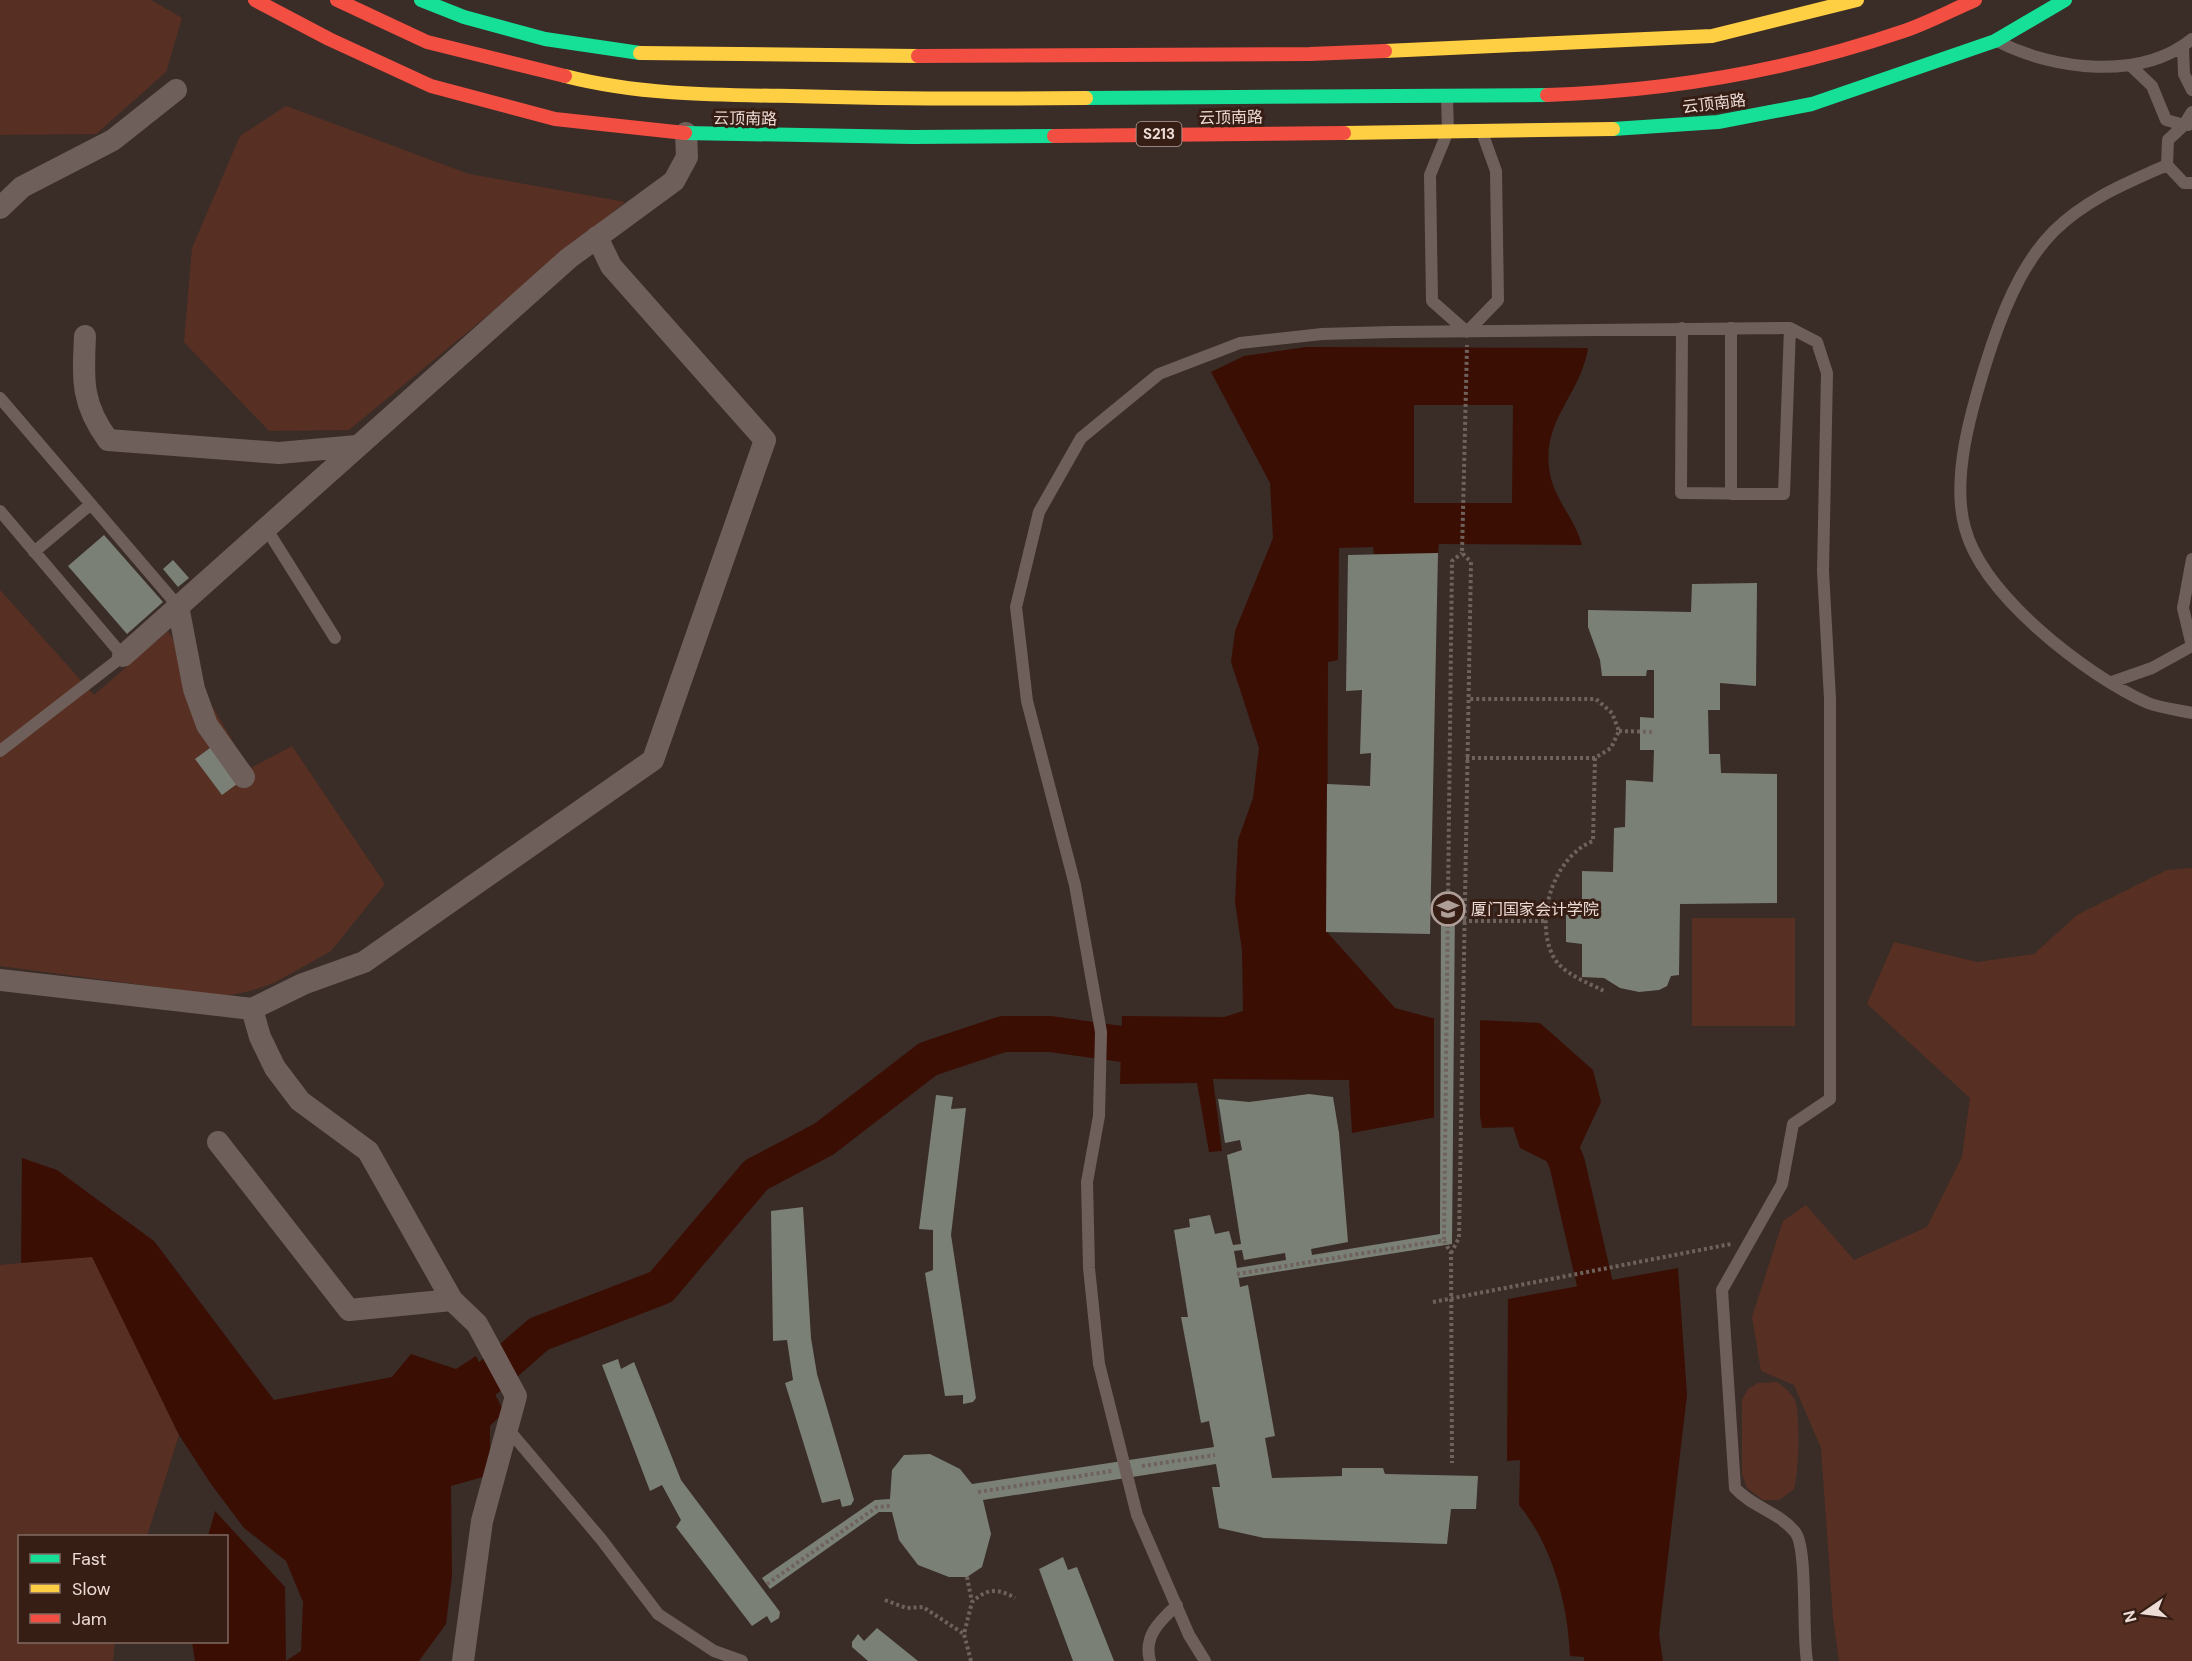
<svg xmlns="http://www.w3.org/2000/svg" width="2192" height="1661" viewBox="0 0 2192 1661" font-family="'DM Sans','Noto Sans SC',sans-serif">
<rect width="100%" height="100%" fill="#3a2c27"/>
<path fill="#583023" d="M 0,0 L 151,0 L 182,18 L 166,72 L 96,134 L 0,135 Z
M 286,106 L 469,174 L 625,202 L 349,430 L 269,431 L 184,342 L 192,248 L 240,136 Z
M 0,590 L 94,695 L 168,631 L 249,769 L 292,746 L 385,884 L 331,951 L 274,983 L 250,991 L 226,996 L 0,966 Z
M 2192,868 L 2192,1661 L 1839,1661 L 1833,1618 L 1821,1448 L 1794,1385 L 1761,1371 L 1752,1317 L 1783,1221 L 1806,1205 L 1854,1260 L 1927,1227 L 1962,1157 L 1970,1098 L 1867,1004 L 1894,942 L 1977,962 L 2034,954 L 2077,915 L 2167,870 Z
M 1692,918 L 1795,918 L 1795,1026 L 1692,1026 Z
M 92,1256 L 179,1435 L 147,1536 L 20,1536 L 20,1642 L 115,1642 L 113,1661 L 0,1661 L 0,1265 Z
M 1777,1382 C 1784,1387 1793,1394 1796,1403 C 1800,1422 1799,1470 1794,1489 L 1779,1500 L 1763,1500 L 1747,1488 L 1742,1474 L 1742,1400 L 1748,1389 L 1758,1383 Z"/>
<path fill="#3b0e04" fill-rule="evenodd" d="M 1306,347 L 1588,348 C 1581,395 1540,421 1550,474 C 1555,500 1575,519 1582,545 L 1439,544 L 1438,553 L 1374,554 L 1373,547 L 1339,548 L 1338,660 L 1328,662 L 1327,932 L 1395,1008 L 1432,1018 L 1540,1023 L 1593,1070 L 1601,1102 L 1580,1147 L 1554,1165 L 1520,1148 L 1513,1127 L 1482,1128 L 1479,1109 L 1352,1133 L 1349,1080 L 1213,1079 L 1222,1151 L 1209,1152 L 1197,1083 L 1120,1084 L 1122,1016 L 1224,1017 L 1243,1011 L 1242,950 L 1235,902 L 1238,840 L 1253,798 L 1259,748 L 1231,662 L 1235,631 L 1273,538 L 1270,483 L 1211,372 L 1244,356 ZM 1414,405 L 1513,405 L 1512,503 L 1414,503 Z
M 22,1158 L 57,1170 L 154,1241 L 274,1400 L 392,1377 L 411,1354 L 456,1369 L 476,1356 L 504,1412 L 490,1426 L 490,1475 L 451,1486 L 452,1576 L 446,1624 L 419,1661 L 195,1661 L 192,1642 L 226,1642 L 226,1536 L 208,1536 L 215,1511 L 285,1587 L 286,1661 L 301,1651 L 303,1602 L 286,1561 L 244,1528 L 211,1484 L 179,1435 L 92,1257 L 21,1263 Z
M 1678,1268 L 1687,1395 L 1659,1634 L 1663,1661 L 1584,1661 L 1584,1657 L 1570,1656 C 1568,1604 1552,1545 1519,1505 L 1520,1460 L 1507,1461 L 1508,1299 Z"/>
<path fill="#3a2c27" d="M 1434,1015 L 1480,1017 L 1480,1130 L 1476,1112 L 1434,1120 Z"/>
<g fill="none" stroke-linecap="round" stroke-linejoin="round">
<path stroke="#3b0e04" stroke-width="36" d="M 1546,1114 L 1567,1163 L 1606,1332
M 487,1379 L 539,1334 L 661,1287 L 756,1175 L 824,1139 L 928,1059 L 1003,1034 L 1050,1034 L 1172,1051"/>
</g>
<path fill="#7b8077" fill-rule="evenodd" d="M 104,535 L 163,602 L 127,634 L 68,566 Z
M 1438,553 L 1430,934 L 1326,932 L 1327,784 L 1370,786 L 1371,753 L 1360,754 L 1362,690 L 1346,691 L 1348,555 Z
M 173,560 L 189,578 L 178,587 L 163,569 Z
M 1757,583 L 1756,686 L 1720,683 L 1720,710 L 1708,710 L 1709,754 L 1720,754 L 1721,773 L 1777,774 L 1777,903 L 1680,904 L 1679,975 L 1671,976 L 1667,986 L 1659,990 L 1639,992 L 1620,988 L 1604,978 L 1582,977 L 1582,944 L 1566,942 L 1566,911 L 1582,910 L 1582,871 L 1613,872 L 1614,828 L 1625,827 L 1626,780 L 1653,782 L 1654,750 L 1640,750 L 1640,717 L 1654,718 L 1654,670 L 1647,670 L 1646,676 L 1602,676 L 1600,660 L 1588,627 L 1588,610 L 1691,612 L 1692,584 Z
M 214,745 L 241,781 L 222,795 L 195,759 Z
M 1441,903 L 1455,904 L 1452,1244 L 1239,1278 L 1237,1268 L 1240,1287 L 1248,1285 L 1275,1436 L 1265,1438 L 1272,1478 L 1342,1476 L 1342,1468 L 1383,1468 L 1385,1474 L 1478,1476 L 1476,1509 L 1451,1509 L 1447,1544 L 1264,1538 L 1219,1528 L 1212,1487 L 1220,1487 L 1216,1464 L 983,1500 L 991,1534 L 982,1567 L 967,1577 L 949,1577 L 918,1565 L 899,1540 L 892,1512 L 879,1512 L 770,1589 L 762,1578 L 875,1500 L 890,1499 L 892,1470 L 904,1455 L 930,1454 L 960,1469 L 972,1484 L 1214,1447 L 1209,1421 L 1201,1423 L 1181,1317 L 1188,1317 L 1174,1230 L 1190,1227 L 1189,1219 L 1210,1215 L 1215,1234 L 1229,1231 L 1233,1245 L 1241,1244 L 1227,1155 L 1242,1150 L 1240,1140 L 1225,1143 L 1218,1099 L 1249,1102 L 1309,1094 L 1333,1097 L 1339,1133 L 1348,1242 L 1311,1249 L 1312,1255 L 1440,1234 ZM 1242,1250 L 1244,1260 L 1285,1253 L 1286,1260 L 1237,1268 L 1234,1251 Z
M 936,1095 L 953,1097 L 951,1109 L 966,1108 L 951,1235 L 976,1398 L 973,1402 L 963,1404 L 963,1395 L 945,1396 L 925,1273 L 933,1270 L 933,1230 L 919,1229 Z
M 803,1207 L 811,1338 L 817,1374 L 854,1500 L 851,1505 L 842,1507 L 840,1499 L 822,1503 L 785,1383 L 793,1380 L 787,1340 L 773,1341 L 771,1211 Z
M 618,1359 L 621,1369 L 634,1362 L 681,1480 L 780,1612 L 779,1618 L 771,1623 L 767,1616 L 752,1626 L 676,1527 L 681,1520 L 662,1485 L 650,1491 L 602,1365 Z
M 1063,1557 L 1068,1570 L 1077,1567 L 1114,1661 L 1073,1661 L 1039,1569 Z
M 877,1628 L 918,1661 L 868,1661 L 852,1647 L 852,1642 L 858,1634 L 864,1641 Z"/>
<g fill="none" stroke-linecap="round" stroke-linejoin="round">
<path stroke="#6f625d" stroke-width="4" stroke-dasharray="3 3" stroke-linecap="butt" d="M 1619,731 L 1654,732
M 1466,758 L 1595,758 L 1611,748 L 1619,731 L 1612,713 L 1596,699 L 1468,699
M 1595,758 L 1593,841 C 1554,857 1535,916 1552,954 C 1560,973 1587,982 1604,991
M 1463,921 L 1545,921
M 1444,1241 L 1451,1253 L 1452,1463
M 1451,1253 L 1459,1238 L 1471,562 L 1462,553 L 1467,345
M 1237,1274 L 1444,1240 L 1452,561 L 1462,553
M 1433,1302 L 1731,1244
M 1142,1466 L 1215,1455
M 978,1492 L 1112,1471
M 967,1577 L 972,1602
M 767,1584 L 877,1507 L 891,1506
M 885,1600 L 906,1608 L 923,1607 L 964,1634
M 971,1661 L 964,1634 L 972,1602 C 987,1588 998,1588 1015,1598"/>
<path stroke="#6f5f5a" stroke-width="12" d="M 1999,42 C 2054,70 2141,81 2192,39
M 2183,47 L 2184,74 L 2192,90
M 2131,66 L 2152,86 L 2166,120 L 2184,125 L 2192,112
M 1447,98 L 1448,131 L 1430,175 L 1432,301 L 1467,332 L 1498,300 L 1496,171 L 1483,135
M 2188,125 L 2184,125 L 2168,140 L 2167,165 L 2184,183 L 2192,183
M 2167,165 C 2127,183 2086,199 2054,231 C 2020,265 2000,318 1986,363 C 1971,411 1951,479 1965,528 C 1983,596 2086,675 2148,703 C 2161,708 2178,710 2192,713
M 1682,328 L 1681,493 L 1784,494 L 1790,328
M 0,398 L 178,606
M 1731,494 L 1731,328
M 0,511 L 123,656 L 0,751
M 266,528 L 335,638
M 34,552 L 91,504
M 2192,559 L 2183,608 L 2192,646
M 2112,682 L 2152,668 L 2192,646
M 507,1428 L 601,1539 L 658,1614 L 714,1651 L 742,1661
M 1150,1661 C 1143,1636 1160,1621 1177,1605
M 1205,1661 L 1189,1635 L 1137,1515 L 1099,1364 L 1089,1268 L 1087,1182 L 1099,1116 L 1101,1032 L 1075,885 L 1027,701 L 1016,607 L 1039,512 L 1081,438 L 1159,374 L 1240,343 L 1322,334 L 1392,332 L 1790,328 L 1817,342 L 1827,373 L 1823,571 L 1830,699 L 1830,1099 L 1793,1124 L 1782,1184 L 1722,1290 L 1735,1488 C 1752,1507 1779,1512 1795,1532 C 1808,1547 1802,1635 1807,1661"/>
<path stroke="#6f5f5a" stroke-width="22" d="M 0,208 L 22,187 L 113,140 L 176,90
M 85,336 C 83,380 81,403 108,440 L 279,453 L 357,446
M 178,606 L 194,689 L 207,725 L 244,777
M 123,656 L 569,258 L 674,181 L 687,157 L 686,133
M 0,980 L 252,1009
M 218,1142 L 349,1310 L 452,1300
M 463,1661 L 482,1521 L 516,1396 L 477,1324 L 452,1300 L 368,1151 L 300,1101 L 275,1068 L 260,1037 L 252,1009 L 303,984 L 364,962 L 653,760 L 765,440 L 611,266 L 597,237"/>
<path stroke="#16e098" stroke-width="14" d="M 421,0 L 464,17 L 545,39 L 640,53
M 1086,98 L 1547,95
M 1613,129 L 1718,122 L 1812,104 L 1995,41 L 2065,0
M 685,133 L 912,137 L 1054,136"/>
<path stroke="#ffcf43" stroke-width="14" d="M 1385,51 L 1712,36 L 1857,0
M 640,53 L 918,56
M 565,76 C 639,95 715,95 791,96 C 889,99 987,99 1086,98
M 1344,133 L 1613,129"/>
<path stroke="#f24e42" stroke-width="14" d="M 255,0 L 329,39 L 431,86 L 555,119 L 685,133
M 337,0 L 427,42 L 565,76
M 918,56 L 1310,54 L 1385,51
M 1547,95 C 1667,91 1790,70 1904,31 C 1928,23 1952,10 1975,0
M 1054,136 L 1344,133"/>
</g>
<defs>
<symbol id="university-ring" viewBox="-11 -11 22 22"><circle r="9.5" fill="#371e15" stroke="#ae9e98" stroke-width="1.5"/><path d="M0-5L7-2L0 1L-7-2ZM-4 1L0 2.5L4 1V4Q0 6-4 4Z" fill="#ae9e98"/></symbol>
</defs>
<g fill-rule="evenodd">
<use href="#university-ring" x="1429" y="890" width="38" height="38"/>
</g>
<g text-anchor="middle" stroke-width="6" stroke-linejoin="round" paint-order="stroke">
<rect fill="#371e15" stroke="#b6a29b" stroke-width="1.5" x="1136.5" y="122" width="45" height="24" rx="4.5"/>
<g font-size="15" font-weight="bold" fill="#eddbd5">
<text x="1159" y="139">S213</text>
</g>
<g font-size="16" fill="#eddbd5" stroke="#371e15">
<text transform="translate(1714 103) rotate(-7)" y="6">云顶南路</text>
<text transform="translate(1231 117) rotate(-1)" y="6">云顶南路</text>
<text transform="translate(745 118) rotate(1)" y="6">云顶南路</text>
</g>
<g font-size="16" fill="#eddbd5" stroke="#371e15" text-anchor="start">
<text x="1471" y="915">厦门国家会计学院</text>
</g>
</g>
<rect x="18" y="1535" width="210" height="108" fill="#371e15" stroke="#806a62" stroke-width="1.5"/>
<rect x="30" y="1554" width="30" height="9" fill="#16e098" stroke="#806a62" stroke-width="1.5"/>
<text x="72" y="1565" font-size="18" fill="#eddbd5">Fast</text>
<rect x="30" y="1584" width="30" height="9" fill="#ffcf43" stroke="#806a62" stroke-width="1.5"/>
<text x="72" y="1595" font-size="18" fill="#eddbd5">Slow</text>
<rect x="30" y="1614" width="30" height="9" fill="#f24e42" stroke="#806a62" stroke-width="1.5"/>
<text x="72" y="1625" font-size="18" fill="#eddbd5">Jam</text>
<g transform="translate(2144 1613) rotate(256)" stroke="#371e15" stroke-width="4.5" paint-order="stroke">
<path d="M0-4.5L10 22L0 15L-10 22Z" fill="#eddbd5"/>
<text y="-9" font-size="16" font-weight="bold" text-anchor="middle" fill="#eddbd5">N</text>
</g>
</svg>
